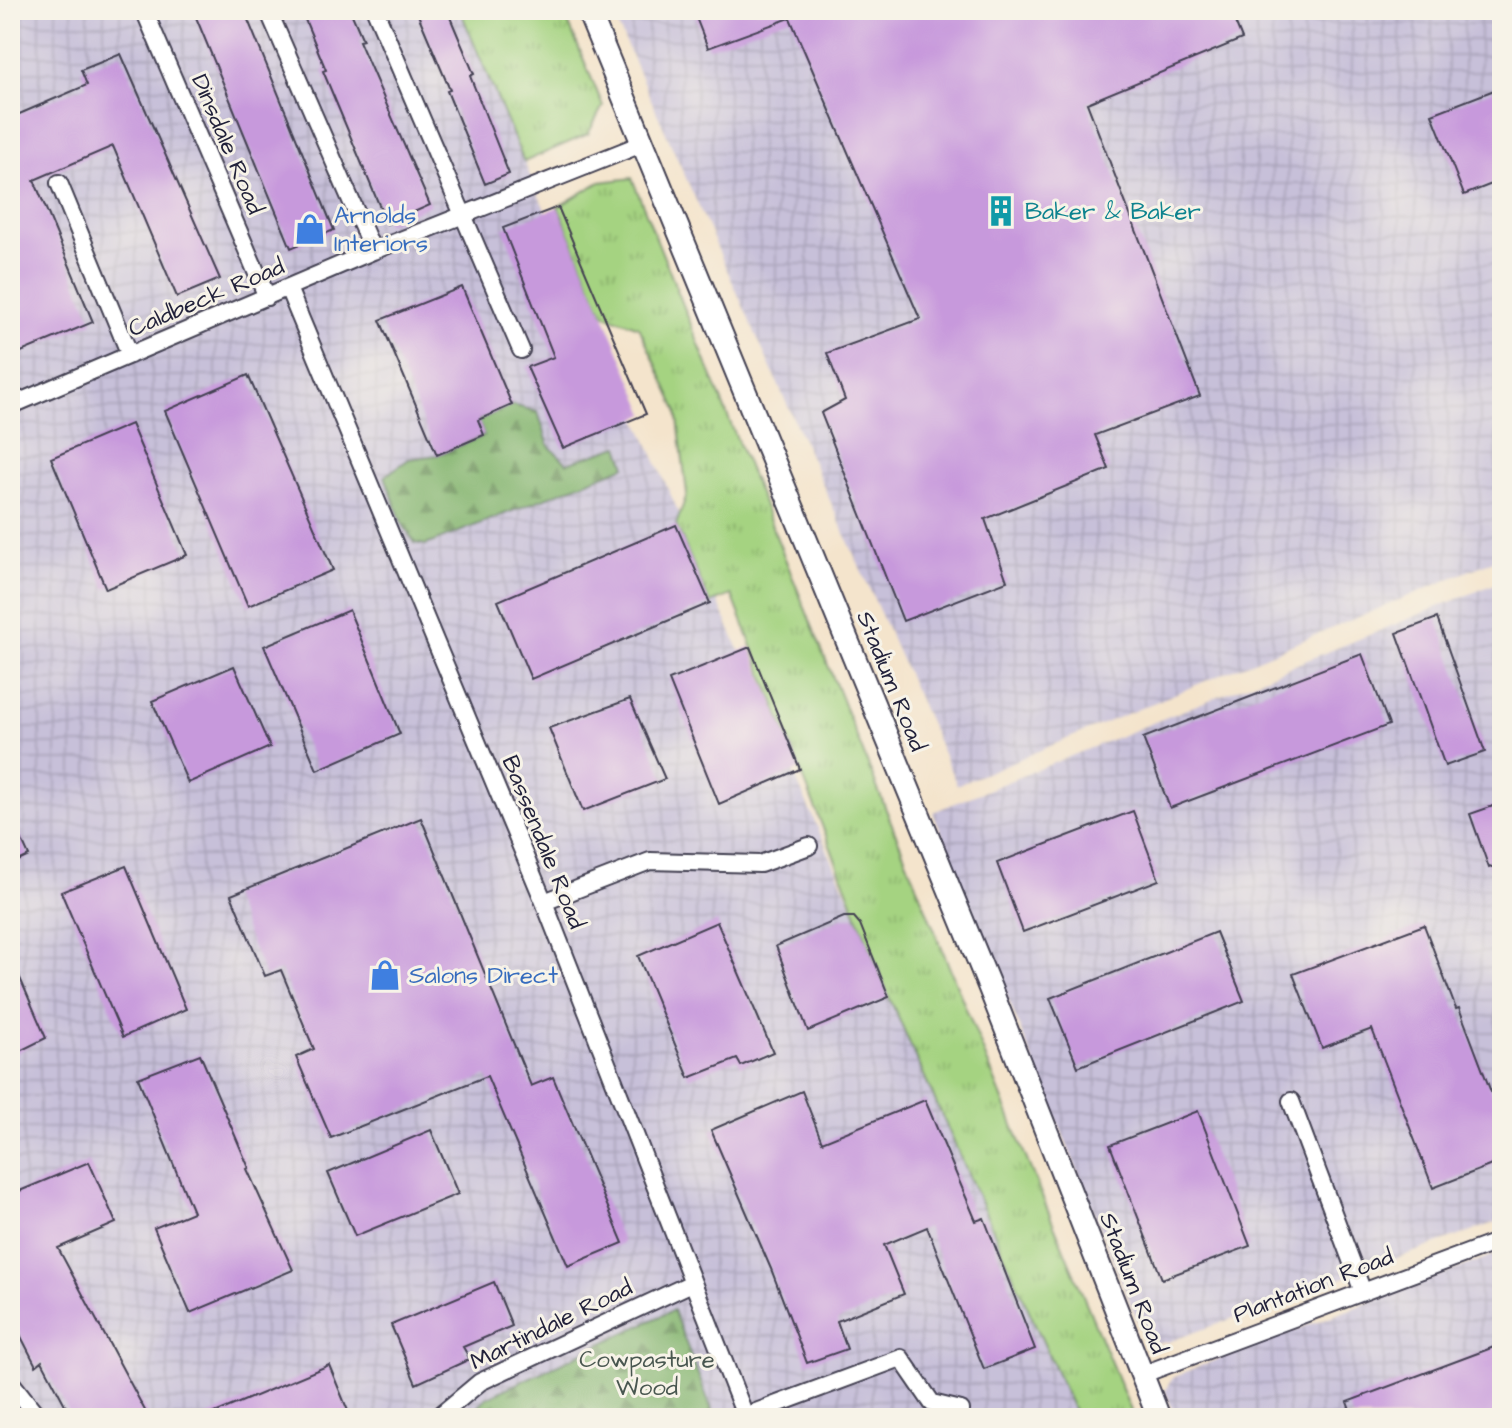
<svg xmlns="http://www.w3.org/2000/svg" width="1512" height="1428" viewBox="0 0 1512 1428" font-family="'Architects Daughter',sans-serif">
<defs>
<pattern id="industrial-grid" width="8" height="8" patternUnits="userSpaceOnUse" patternTransform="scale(2)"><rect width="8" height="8" fill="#c7c0d9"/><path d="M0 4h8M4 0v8" fill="none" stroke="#aba5bb"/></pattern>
<pattern id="grass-tufts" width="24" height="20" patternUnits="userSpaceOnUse" patternTransform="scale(2)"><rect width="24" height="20" fill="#a5d381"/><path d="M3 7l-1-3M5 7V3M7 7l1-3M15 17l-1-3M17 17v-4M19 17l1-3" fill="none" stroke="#8eb570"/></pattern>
<pattern id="forest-firs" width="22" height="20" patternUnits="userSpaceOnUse" patternTransform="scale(2)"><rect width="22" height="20" fill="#84b56f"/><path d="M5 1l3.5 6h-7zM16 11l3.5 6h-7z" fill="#6c935c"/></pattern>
</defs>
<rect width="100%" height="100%" fill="#f7f3e8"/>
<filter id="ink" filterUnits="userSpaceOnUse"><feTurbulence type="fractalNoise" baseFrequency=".0125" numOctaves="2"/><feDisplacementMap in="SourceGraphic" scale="16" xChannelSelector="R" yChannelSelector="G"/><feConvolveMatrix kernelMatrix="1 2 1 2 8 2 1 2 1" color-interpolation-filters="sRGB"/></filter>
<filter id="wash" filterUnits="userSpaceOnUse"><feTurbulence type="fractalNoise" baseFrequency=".006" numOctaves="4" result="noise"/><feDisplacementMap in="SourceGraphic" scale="32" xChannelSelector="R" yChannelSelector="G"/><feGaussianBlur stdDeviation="1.8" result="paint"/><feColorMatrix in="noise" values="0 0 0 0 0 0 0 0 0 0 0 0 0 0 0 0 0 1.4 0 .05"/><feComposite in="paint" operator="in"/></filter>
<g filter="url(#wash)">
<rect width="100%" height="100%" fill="#f4e4cc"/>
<path fill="url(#industrial-grid)" d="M 10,10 L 460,10 L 524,162 L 1078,1418 L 10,1418 Z
M 611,10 L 1502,10 L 1502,557 L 957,785 Z
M 1502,581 L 1502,1220 L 1168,1342 L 1154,1343 L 1143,1334 L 933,812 Z
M 1502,1252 L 1502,1418 L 1176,1418 L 1165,1390 L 1173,1378 L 1192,1369 Z"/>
<path fill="url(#grass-tufts)" stroke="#647a5e" stroke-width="2" d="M 460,10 L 563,10 L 603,106 L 588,134 L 524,162 Z
M 632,178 L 1029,1165 L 1134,1418 L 1077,1418 L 889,997 L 732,595 L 710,603 L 676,525 L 687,494 L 677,410 L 639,327 L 603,314 L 558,207 L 600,182 Z"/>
<path fill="url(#forest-firs)" stroke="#536c55" stroke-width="2" d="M 512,405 L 538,412 L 549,446 L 567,463 L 619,446 L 626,466 L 426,545 L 415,543 L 402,523 L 385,476 L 409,459 L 437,455 L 484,436 L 478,420 Z
M 673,1310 L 715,1418 L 467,1418 L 486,1398 Z"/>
<g id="blocks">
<path fill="#c799dc" d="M 193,10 L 244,10 L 334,230 L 291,248 Z
M 301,10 L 350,10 L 363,40 L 359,41 L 430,205 L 387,224 L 323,71 L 326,70 Z
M 416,10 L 447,10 L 474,74 L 470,76 L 509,174 L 485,184 L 447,91 L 450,90 Z
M 693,10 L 1230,10 L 1242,39 L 1087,103 L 1200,396 L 1095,435 L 1109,469 L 985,519 L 1007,581 L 903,621 L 821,413 L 845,400 L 827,353 L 920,319 L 790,18 L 708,48 Z
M 121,54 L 220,279 L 177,297 L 113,146 L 34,180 L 93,322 L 14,355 L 10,347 L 10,118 L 87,85 L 81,70 Z
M 1502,87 L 1502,180 L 1464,195 L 1432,114 Z
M 558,207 L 646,414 L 563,448 L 527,367 L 554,357 L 503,228 Z
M 462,287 L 512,405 L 478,420 L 484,435 L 437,455 L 380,320 Z
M 248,375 L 333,570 L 248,606 L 165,411 Z
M 131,424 L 187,555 L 106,589 L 51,458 Z
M 676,525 L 710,603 L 531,679 L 498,601 Z
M 349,610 L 400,734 L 317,770 L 264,646 Z
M 1437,618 L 1485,752 L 1445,766 L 1397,633 Z
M 750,647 L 800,769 L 719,804 L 669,680 Z
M 1362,654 L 1389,725 L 1170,808 L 1143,738 Z
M 234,666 L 270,747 L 188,783 L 152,701 Z
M 630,699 L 665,779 L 583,811 L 549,728 Z
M 1502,803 L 1502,863 L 1489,868 L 1470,814 Z
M 1133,811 L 1159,880 L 1023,932 L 997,863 Z
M 10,814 L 29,856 L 10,865 Z
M 421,818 L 531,1086 L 553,1077 L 623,1243 L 568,1266 L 487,1076 L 331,1138 L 296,1057 L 314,1049 L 281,970 L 265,976 L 231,895 Z
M 126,866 L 186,1009 L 123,1037 L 61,892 Z
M 844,917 L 854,917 L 860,924 L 889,997 L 808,1031 L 776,946 Z
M 717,922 L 773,1052 L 741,1066 L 737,1059 L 689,1078 L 638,956 Z
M 1424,925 L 1456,1009 L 1459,1008 L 1502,1121 L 1502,1161 L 1433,1188 L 1372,1029 L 1322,1048 L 1293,974 Z
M 1216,932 L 1244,1001 L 1078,1067 L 1050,998 Z
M 10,955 L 46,1038 L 10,1056 Z
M 200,1054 L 249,1168 L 247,1169 L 293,1270 L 190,1313 L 154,1228 L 193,1212 L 138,1078 Z
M 802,1091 L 822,1142 L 925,1100 L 976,1221 L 984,1218 L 1035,1349 L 984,1369 L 927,1227 L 884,1245 L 904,1294 L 837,1321 L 847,1349 L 807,1363 L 771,1269 L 711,1130 Z
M 1198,1111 L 1250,1246 L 1162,1279 L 1110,1145 Z
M 431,1130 L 458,1194 L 355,1236 L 328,1173 Z
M 89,1162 L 116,1223 L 58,1248 L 149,1418 L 72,1418 L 42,1361 L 36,1366 L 10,1315 L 10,1195 Z
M 494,1282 L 512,1326 L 463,1347 L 470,1359 L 416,1384 L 391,1325 Z
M 1502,1344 L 1502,1418 L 1353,1418 L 1347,1402 Z
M 329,1365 L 351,1418 L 203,1418 Z"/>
</g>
</g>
<g filter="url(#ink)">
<use href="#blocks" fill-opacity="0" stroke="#423f51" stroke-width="2"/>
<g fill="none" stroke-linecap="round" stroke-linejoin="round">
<defs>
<path id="minor" d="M 144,10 L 267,297
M 268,10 L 373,251
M 375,10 L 521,350
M 59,183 L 130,355
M 288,288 L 544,902 L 746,1418
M 10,406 L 373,251 L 644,143
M 544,902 L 650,861 L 760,864 L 809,846
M 1291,1101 L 1363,1292
M 1141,1375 L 1502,1240
M 10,1381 L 39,1418
M 745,1416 L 901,1358 L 932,1403 L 961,1410
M 437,1418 L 480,1382 L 692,1283"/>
<path id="tertiary" d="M 588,10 L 990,988 L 1159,1418"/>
</defs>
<use href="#minor" stroke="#423f51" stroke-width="20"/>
<use href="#tertiary" stroke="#423f51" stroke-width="26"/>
<use href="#minor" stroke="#fff" stroke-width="16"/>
<use href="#tertiary" stroke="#fff" stroke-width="22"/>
</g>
</g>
<defs>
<symbol id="building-bare" viewBox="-9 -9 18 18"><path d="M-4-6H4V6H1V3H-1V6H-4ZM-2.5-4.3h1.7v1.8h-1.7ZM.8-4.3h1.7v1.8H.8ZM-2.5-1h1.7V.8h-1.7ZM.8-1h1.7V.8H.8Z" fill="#0f9aa8" stroke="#f7f3e8" stroke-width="2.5" paint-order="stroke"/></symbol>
<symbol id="shop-bare" viewBox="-9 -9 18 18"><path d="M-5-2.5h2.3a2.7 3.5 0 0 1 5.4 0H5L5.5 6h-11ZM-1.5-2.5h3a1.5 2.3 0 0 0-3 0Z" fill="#3f7fe0" stroke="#f7f3e8" stroke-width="2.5" paint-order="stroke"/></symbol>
</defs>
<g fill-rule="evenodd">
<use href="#building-bare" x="979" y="189" width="44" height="44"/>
<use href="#shop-bare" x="288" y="207" width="44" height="44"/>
<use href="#shop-bare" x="363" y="953" width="44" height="44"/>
</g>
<g text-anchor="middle" stroke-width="6" stroke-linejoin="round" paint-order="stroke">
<g font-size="24" fill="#22223b" stroke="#f7f3e8">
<text transform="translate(228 144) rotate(67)" y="8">Dinsdale Road</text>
<text transform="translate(206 297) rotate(-23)" y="8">Caldbeck Road</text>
<text transform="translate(892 681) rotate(68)" y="8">Stadium Road</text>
<text transform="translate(544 842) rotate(68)" y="8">Bassendale Road</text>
<text transform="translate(1134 1283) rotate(69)" y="8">Stadium Road</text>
<text transform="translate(1313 1285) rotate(-21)" y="8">Plantation Road</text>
<text transform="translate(551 1324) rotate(-26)" y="8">Martindale Road</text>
</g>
<g font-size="24" fill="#0d838f" stroke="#f7f3e8" text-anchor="start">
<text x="1025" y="219">Baker &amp; Baker</text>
</g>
<g font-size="24" fill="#366cbe" stroke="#f7f3e8" text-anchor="start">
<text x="334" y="223">Arnolds<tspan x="334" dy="28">Interiors</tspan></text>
<text x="409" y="983">Salons Direct</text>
</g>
<g font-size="24" fill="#495750" stroke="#f7f3e8">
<text x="647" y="1367">Cowpasture<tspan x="647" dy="28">Wood</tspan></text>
</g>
</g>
<rect width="1512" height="1428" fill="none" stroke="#f7f3e8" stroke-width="40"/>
</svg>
